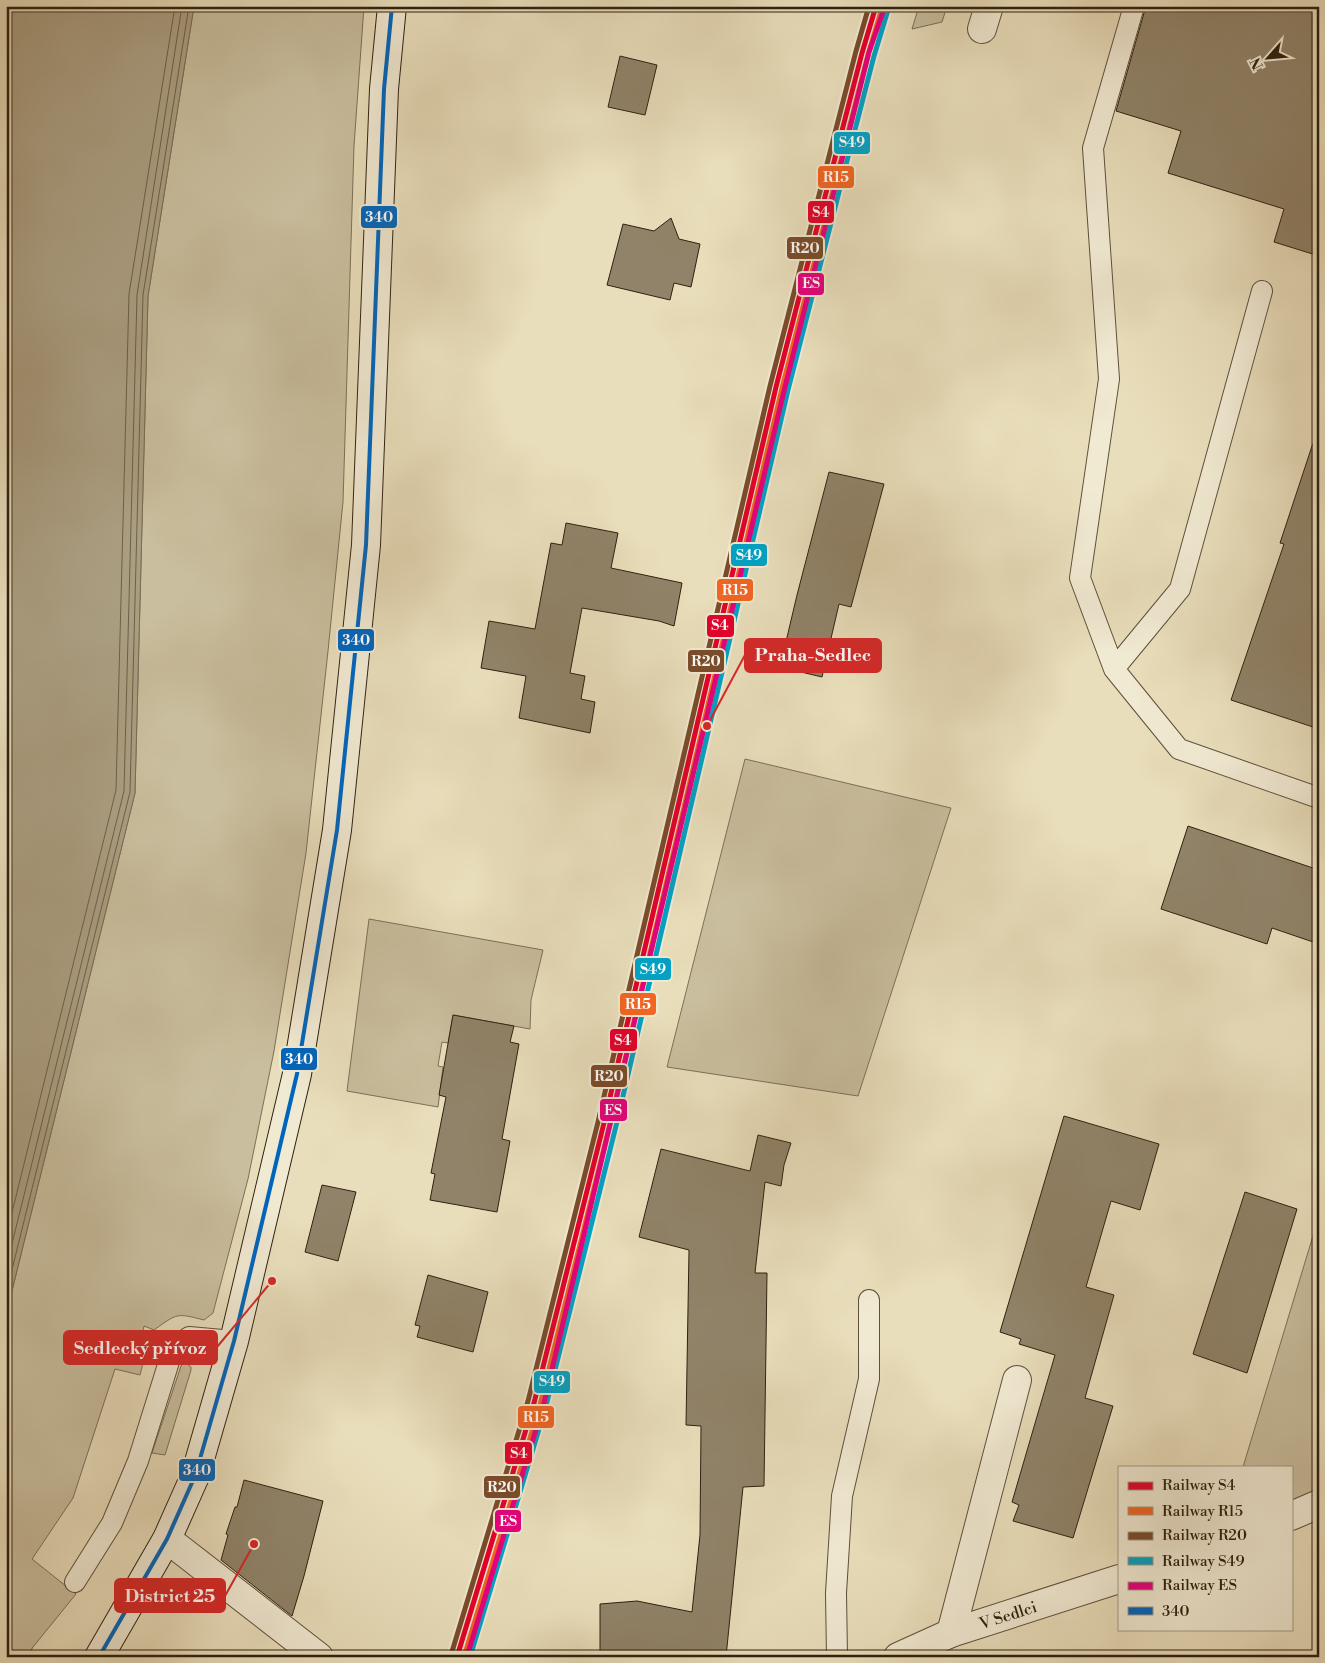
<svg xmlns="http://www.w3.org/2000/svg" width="1325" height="1663" viewBox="0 0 1325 1663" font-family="'Libre Bodoni',serif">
<rect width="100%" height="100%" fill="#e9debb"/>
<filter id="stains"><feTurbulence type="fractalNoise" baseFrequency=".004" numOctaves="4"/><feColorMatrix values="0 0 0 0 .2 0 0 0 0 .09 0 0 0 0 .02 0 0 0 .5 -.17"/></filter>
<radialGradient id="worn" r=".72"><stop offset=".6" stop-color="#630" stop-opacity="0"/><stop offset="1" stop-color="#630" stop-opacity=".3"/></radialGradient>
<path fill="#c9be9e" stroke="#7c7058" d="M 194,6 L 364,6 L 354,146 L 343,502 L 328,651 L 306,853 L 274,1051 L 248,1179 L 213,1313 L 204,1320 C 176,1313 178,1313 154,1330 L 144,1326 L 136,1362 L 143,1363 L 140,1375 L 115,1369 L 73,1498 L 32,1559 L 76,1594 L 33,1647 L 27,1657 L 6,1657 L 6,1315 L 135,793 L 148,296 Z
M 919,6 L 947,6 L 942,22 L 912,29 Z
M 745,759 L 951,808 L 858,1096 L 667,1067 Z
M 369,919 L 543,950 L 531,1000 L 530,1029 L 453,1015 L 448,1043 L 442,1042 L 438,1066 L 443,1067 L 438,1107 L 347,1091 Z
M 1319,1216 L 1319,1489 L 1291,1501 L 1291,1467 L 1243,1467 Z
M 186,1363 L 191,1367 L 191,1370 L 165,1455 L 152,1453 L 181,1366 L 183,1364 Z"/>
<path fill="#aa9e81" stroke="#796c54" d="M 6,6 L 194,6 L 148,296 L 135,793 L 6,1315 Z"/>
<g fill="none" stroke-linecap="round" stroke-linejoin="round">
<path stroke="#6c6049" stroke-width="1" d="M 6,1237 L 116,790 L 129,294 L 175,6
M 6,1268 L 124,791 L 137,295 L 182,6
M 6,1294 L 130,792 L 143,295 L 189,6"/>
</g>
<path fill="#908369" stroke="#2f2111" d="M 1146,6 L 1319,6 L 1319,256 L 1274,242 L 1284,209 L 1168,173 L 1181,131 L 1116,111 Z
M 620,56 L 657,65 L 645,115 L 608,107 Z
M 671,218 L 679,239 L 700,244 L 691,287 L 674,283 L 670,300 L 607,285 L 623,224 L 654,231 Z
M 1313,443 L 1319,444 L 1319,729 L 1231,700 L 1284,544 L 1280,543 Z
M 829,472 L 884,484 L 851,607 L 839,604 L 822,677 L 780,667 L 797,595 Z
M 566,523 L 618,533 L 611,568 L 682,583 L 674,626 L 659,621 L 582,608 L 570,673 L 585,676 L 581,699 L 595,702 L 590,733 L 519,718 L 526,676 L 481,668 L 489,621 L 535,629 L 551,543 L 562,545 Z
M 1188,826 L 1319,870 L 1319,944 L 1272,928 L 1267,944 L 1161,909 Z
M 453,1015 L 514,1026 L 510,1042 L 519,1044 L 502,1139 L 510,1141 L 497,1212 L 430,1200 L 435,1174 L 431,1173 L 446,1097 L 439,1095 Z
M 1064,1116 L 1159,1144 L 1140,1210 L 1111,1201 L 1086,1287 L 1114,1295 L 1085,1398 L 1113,1406 L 1073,1538 L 1013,1521 L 1019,1505 L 1012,1502 L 1055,1355 L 1019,1344 L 1021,1339 L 1000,1332 Z
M 758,1135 L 791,1143 L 784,1165 L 781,1186 L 765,1182 L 755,1273 L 767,1273 L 764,1486 L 743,1487 L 726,1657 L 600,1657 L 600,1604 L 637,1601 L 692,1612 L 700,1535 L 701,1426 L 686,1425 L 689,1250 L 639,1237 L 661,1149 L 750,1171 Z
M 322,1185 L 356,1192 L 338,1261 L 305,1252 Z
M 1245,1192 L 1297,1209 L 1247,1373 L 1193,1354 Z
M 428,1275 L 488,1292 L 473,1352 L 417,1337 L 420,1326 L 415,1325 Z
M 244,1480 L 323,1501 L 304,1576 L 292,1616 L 221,1560 L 228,1535 L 226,1534 L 235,1507 L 237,1507 Z"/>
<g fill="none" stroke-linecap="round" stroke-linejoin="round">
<defs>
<path id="lane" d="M 1134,6 L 1093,148 L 1109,379 L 1080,578 L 1114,669 L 1179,749 L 1319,798
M 1114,669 L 1180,589 L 1262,291
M 75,1582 L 112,1523 L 138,1461 L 172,1352 L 189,1337 L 234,1341
M 837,1657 L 836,1593 L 842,1496 L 869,1379 L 869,1300"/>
<g id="street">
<path d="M 982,29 L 989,6"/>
<path d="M 1291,1516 L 1319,1504"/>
<path d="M 167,1539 L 319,1657"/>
<path d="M 951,1633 L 1017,1380"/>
<path id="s1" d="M 898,1657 L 951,1633 L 1119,1579"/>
</g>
<path id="secondary" d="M 99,1657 L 167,1539 L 195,1476 L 234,1341 L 297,1074 L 337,830 L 366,545 L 384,89 L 392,6"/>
</defs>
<use href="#lane" stroke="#5e503c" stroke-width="22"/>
<use href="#street" stroke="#5e503c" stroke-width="30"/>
<use href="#secondary" stroke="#2f2111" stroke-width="30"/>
<use href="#lane" stroke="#f1ead3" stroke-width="20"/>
<use href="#street" stroke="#f1ead3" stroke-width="28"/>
<use href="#secondary" stroke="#f1ead3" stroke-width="28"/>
<defs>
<path id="bus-1" d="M 99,1657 L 167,1539 L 195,1476 L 234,1341 L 297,1074 L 337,830 L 366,545 L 384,89 L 392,6"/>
</defs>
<use href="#bus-1" stroke="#f1ead3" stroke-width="8"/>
<use href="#bus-1" stroke="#0065bd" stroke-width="4"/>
<defs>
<path id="rail-1" d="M 457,1657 L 534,1403 L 604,1123 L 776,387 L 862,53 L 876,6"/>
<path id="rail-2" d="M 464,1657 L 540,1405 L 610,1124 L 782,388 L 868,55 L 882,8"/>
<path id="rail-3" d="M 451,1655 L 528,1401 L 598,1122 L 770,386 L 856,51 L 869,6"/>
<path id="rail-4" d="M 470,1657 L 546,1406 L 616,1126 L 788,390 L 874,56 L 888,10"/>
<path id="rail-5" d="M 468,1653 L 544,1403 L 783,395 L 869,52 L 885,6"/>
</defs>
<use href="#rail-1" stroke="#f1ead3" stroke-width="9"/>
<use href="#rail-2" stroke="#f1ead3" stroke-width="9"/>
<use href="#rail-3" stroke="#f1ead3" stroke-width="9"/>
<use href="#rail-4" stroke="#f1ead3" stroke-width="9"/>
<use href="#rail-5" stroke="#f1ead3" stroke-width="9"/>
<use href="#rail-1" stroke="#e4002b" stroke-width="5"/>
<use href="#rail-2" stroke="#f26522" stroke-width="5"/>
<use href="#rail-3" stroke="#7a4b2a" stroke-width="5"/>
<use href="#rail-4" stroke="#02a2c5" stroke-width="5"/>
<use href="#rail-5" stroke="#e5007d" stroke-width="5"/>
</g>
<g text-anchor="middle" stroke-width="4" stroke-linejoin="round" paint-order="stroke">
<g font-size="16" fill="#2f2111" stroke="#f1ead3">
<text dy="6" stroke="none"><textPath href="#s1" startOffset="118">V Sedlci</textPath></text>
</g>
</g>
<path fill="none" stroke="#d62828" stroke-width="2" d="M707 726L745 655M272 1281L217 1347M254 1544L225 1596"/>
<g fill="#d62828" stroke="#f1ead3" stroke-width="2">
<circle cx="707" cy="726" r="5"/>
<circle cx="272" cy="1281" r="5"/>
<circle cx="254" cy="1544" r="5"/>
</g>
<g fill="#d62828" stroke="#d62828" stroke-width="2">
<rect x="745" y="639" width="136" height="33" rx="5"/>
<rect x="64" y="1331" width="153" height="33" rx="5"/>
<rect x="115" y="1579" width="110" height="33" rx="5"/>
</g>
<g font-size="18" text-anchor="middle" font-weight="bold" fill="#fff">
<text x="813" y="661">Praha-Sedlec</text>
<text x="140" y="1354">Sedlecký přívoz</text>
<text x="170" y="1602">District 25</text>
</g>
<g stroke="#f1ead3" stroke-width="2">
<rect x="833" y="131" width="38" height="24" rx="5" fill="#02a2c5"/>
<rect x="817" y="165" width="38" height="24" rx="5" fill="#f26522"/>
<rect x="807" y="200" width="28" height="24" rx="5" fill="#e4002b"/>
<rect x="360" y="205" width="38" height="24" rx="5" fill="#0065bd"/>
<rect x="786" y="236" width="38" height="24" rx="5" fill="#7a4b2a"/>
<rect x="797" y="272" width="28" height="24" rx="5" fill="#e5007d"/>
<rect x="730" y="543" width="38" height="24" rx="5" fill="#02a2c5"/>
<rect x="716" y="578" width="38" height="24" rx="5" fill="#f26522"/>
<rect x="706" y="614" width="29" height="24" rx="5" fill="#e4002b"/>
<rect x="337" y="628" width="38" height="24" rx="5" fill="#0065bd"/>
<rect x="687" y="649" width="38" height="24" rx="5" fill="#7a4b2a"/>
<rect x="634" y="957" width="38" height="24" rx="5" fill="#02a2c5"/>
<rect x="619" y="992" width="38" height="24" rx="5" fill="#f26522"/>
<rect x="609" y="1028" width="29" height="24" rx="5" fill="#e4002b"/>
<rect x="280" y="1047" width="38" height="24" rx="5" fill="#0065bd"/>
<rect x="590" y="1064" width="38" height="24" rx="5" fill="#7a4b2a"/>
<rect x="599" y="1098" width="29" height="24" rx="5" fill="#e5007d"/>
<rect x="533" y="1370" width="38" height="24" rx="5" fill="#02a2c5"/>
<rect x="517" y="1405" width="38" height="24" rx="5" fill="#f26522"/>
<rect x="504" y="1441" width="29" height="24" rx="5" fill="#e4002b"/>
<rect x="178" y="1458" width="38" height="24" rx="5" fill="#0065bd"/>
<rect x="483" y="1475" width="38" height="24" rx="5" fill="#7a4b2a"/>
<rect x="494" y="1509" width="28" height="24" rx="5" fill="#e5007d"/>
</g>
<g font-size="14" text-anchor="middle" font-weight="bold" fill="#fff">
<text x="852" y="147">S49</text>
<text x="836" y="182">R15</text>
<text x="821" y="217">S4</text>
<text x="379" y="222">340</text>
<text x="805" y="253">R20</text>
<text x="811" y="288">ES</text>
<text x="749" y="560">S49</text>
<text x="735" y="595">R15</text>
<text x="720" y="630">S4</text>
<text x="356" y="645">340</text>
<text x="706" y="666">R20</text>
<text x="653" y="974">S49</text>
<text x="638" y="1009">R15</text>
<text x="623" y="1045">S4</text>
<text x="299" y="1064">340</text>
<text x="609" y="1081">R20</text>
<text x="613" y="1115">ES</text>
<text x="552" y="1386">S49</text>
<text x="536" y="1422">R15</text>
<text x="519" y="1458">S4</text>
<text x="197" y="1475">340</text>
<text x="502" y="1492">R20</text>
<text x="508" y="1526">ES</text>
</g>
<rect width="1325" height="1663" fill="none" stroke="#e9debb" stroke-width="25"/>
<rect x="8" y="8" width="1310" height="1648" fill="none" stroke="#2f2111" stroke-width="2.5"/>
<rect x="12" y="12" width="1300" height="1638" fill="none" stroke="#2f2111"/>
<rect x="1118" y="1466" width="175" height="165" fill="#f1ead3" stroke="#a39a85"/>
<rect x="1128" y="1482" width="25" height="8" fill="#e4002b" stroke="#a39a85"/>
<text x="1162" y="1490" font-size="15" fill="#2f2111">Railway S4</text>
<rect x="1128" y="1507" width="25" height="8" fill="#f26522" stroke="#a39a85"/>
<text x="1162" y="1516" font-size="15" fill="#2f2111">Railway R15</text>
<rect x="1128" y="1532" width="25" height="8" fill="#7a4b2a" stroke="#a39a85"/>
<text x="1162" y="1540" font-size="15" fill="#2f2111">Railway R20</text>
<rect x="1128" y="1557" width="25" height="8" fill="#02a2c5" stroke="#a39a85"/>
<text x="1162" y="1566" font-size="15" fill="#2f2111">Railway S49</text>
<rect x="1128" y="1582" width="25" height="8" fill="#e5007d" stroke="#a39a85"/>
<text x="1162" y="1590" font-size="15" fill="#2f2111">Railway ES</text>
<rect x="1128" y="1607" width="25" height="8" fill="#0065bd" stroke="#a39a85"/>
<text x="1162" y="1616" font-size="15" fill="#2f2111">340</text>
<g transform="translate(1268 58) rotate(243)" stroke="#f1ead3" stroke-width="4" paint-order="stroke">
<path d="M0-4L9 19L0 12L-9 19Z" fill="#2f2111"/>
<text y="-8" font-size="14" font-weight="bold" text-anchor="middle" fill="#2f2111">N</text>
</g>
<rect width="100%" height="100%" filter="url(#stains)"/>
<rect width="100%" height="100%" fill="url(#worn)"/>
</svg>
